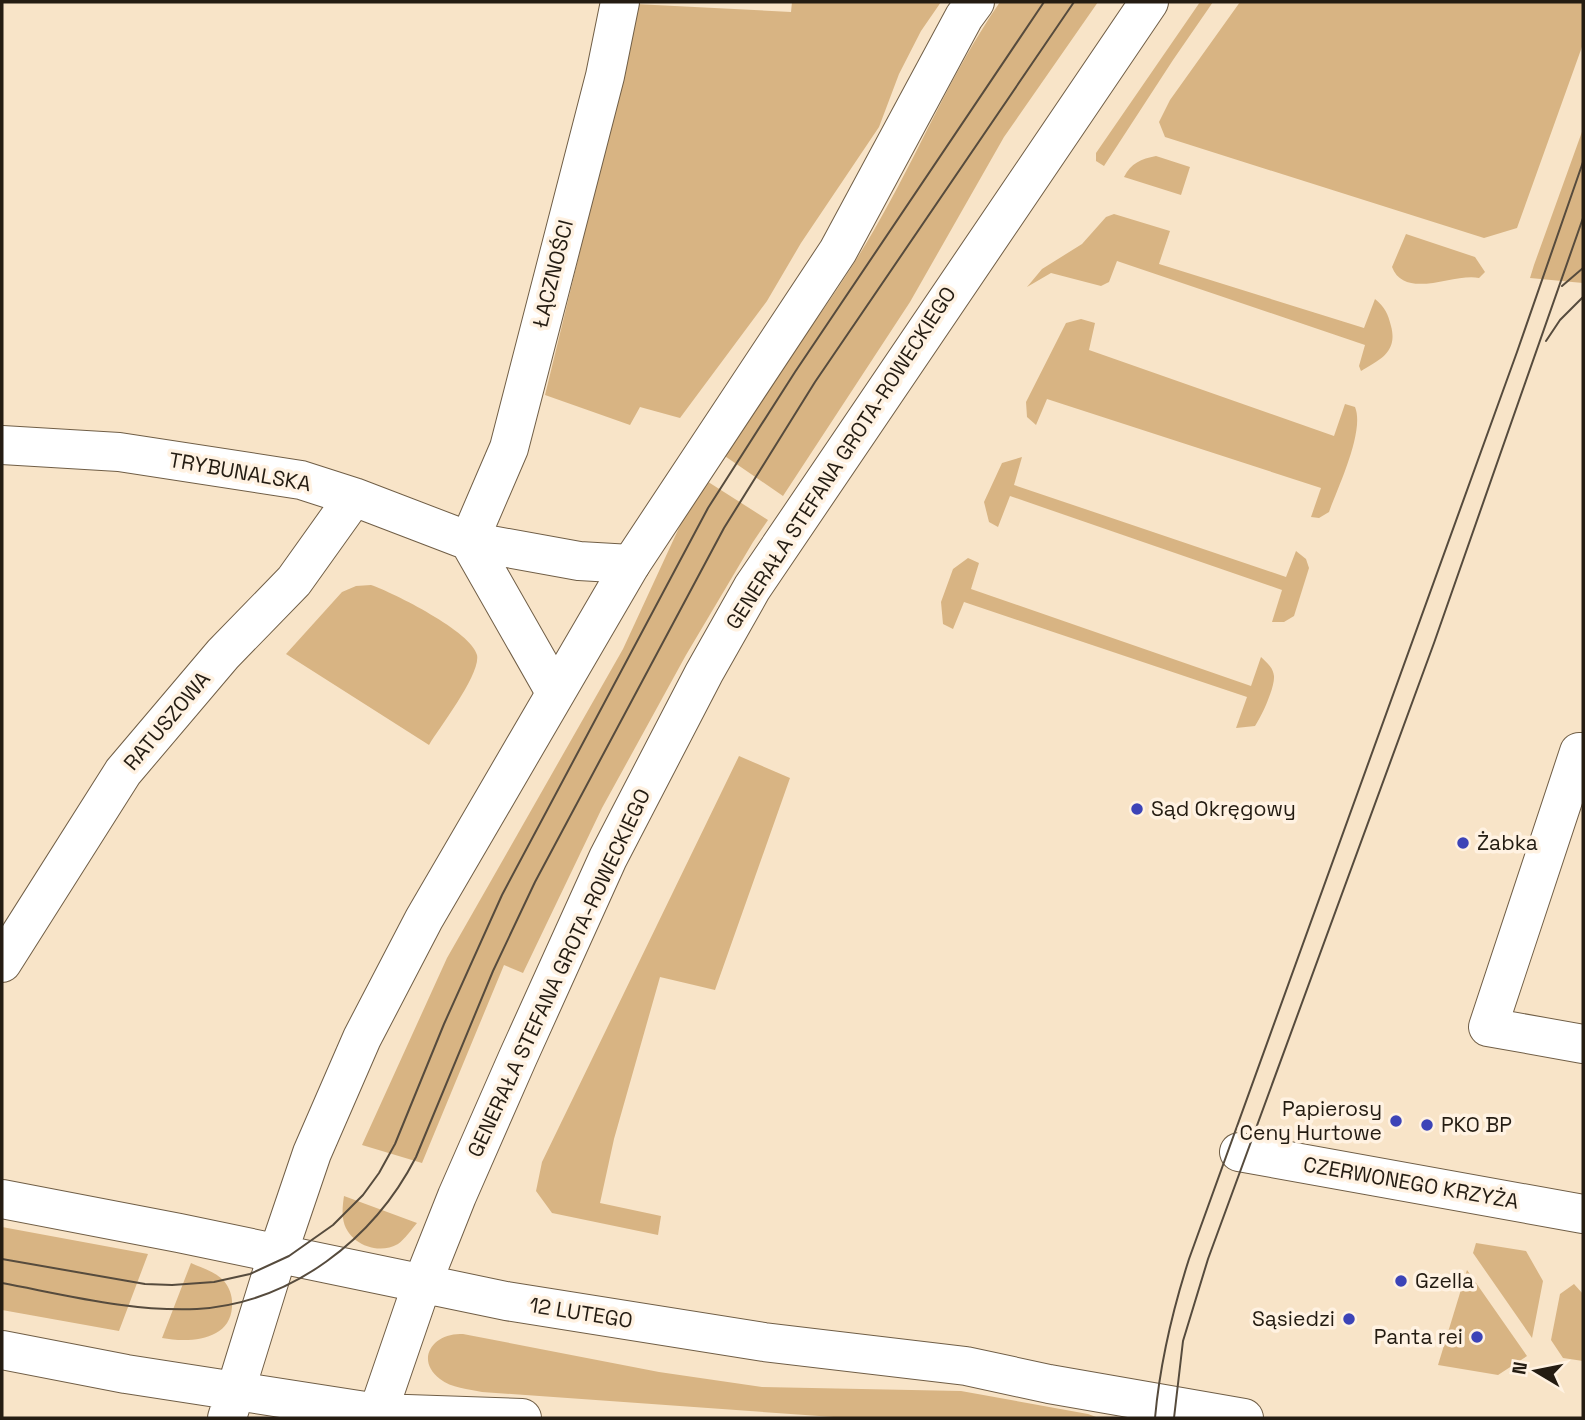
<svg xmlns="http://www.w3.org/2000/svg" width="1585" height="1420" viewBox="0 0 1585 1420" font-family="'Space Grotesk',sans-serif">
<rect width="100%" height="100%" fill="#f8e4c8"/>
<path fill="#d8b483" d="M 792,2 L 941,2 L 921,31 L 899,74 L 879,127 L 801,243 L 767,301 L 680,418 L 640,407 L 630,425 L 545,395 L 632,38 L 635,4 L 791,12 Z
M 1000,2 L 1098,2 L 1004,137 L 910,302 L 783,496 L 719,452 C 772,379 829,308 874,230 C 918,155 950,74 1000,2 Z
M 1200,2 L 1213,2 L 1173,60 L 1104,166 L 1096,161 L 1096,153 Z
M 1240,2 L 1583,2 L 1583,44 L 1517,228 L 1484,238 L 1165,137 L 1159,122 L 1170,100 Z
M 1583,129 L 1583,283 L 1530,278 L 1534,265 Z
M 1156,156 L 1190,167 L 1181,195 L 1124,177 C 1131,163 1141,159 1156,156 Z
M 1114,214 L 1170,231 L 1159,264 L 1364,328 L 1375,299 C 1385,307 1388,314 1391,326 C 1398,352 1380,360 1361,371 L 1359,366 L 1365,345 L 1117,261 L 1109,282 L 1101,286 L 1051,273 L 1027,287 L 1042,269 L 1082,244 L 1106,217 Z
M 1406,234 L 1475,257 L 1485,272 L 1479,278 C 1456,272 1405,301 1392,267 Z
M 1081,319 L 1095,323 L 1089,350 L 1334,436 L 1345,404 L 1355,407 C 1365,431 1338,487 1329,512 L 1319,518 L 1311,517 L 1321,488 L 1047,399 L 1036,425 L 1027,417 L 1026,402 L 1066,323 Z
M 1022,457 L 1014,485 L 1286,577 L 1296,551 L 1306,559 L 1309,568 L 1294,616 L 1284,622 L 1272,622 L 1282,590 L 1010,496 L 998,527 L 989,522 L 984,502 L 1002,463 Z
M 702,478 L 768,520 L 753,542 L 686,655 L 602,808 L 523,973 L 504,965 L 422,1163 L 362,1145 L 447,958 L 623,649 Z
M 968,558 L 979,563 L 971,589 L 1251,686 L 1261,657 C 1267,663 1273,667 1274,676 C 1275,687 1262,716 1255,726 L 1236,728 L 1247,697 L 964,602 L 953,629 L 943,624 L 941,602 L 953,569 Z
M 371,585 C 394,593 472,632 477,655 C 481,674 440,727 429,745 L 286,654 L 342,592 L 356,586 Z
M 739,756 L 790,778 L 715,990 L 660,977 L 614,1139 L 600,1203 L 661,1216 L 658,1235 L 552,1213 L 536,1191 L 542,1162 Z
M 344,1196 L 417,1223 C 411,1230 405,1239 398,1244 C 377,1256 346,1243 343,1218 C 342,1211 343,1203 344,1196 Z
M 2,1227 L 148,1254 L 119,1331 L 2,1310 Z
M 1476,1243 L 1526,1251 L 1543,1281 L 1532,1338 L 1473,1253 Z
M 191,1263 C 202,1268 216,1272 224,1281 C 230,1288 233,1298 232,1307 C 230,1341 189,1343 162,1338 Z
M 1467,1270 L 1527,1356 L 1498,1375 L 1438,1365 Z
M 1574,1284 L 1583,1294 L 1583,1361 L 1563,1358 L 1551,1340 L 1560,1294 Z
M 463,1334 L 659,1372 L 762,1387 L 961,1391 L 1088,1414 L 1099,1418 L 848,1418 L 482,1392 C 469,1389 451,1388 440,1379 C 414,1359 434,1332 463,1334 Z"/>
<g fill="none" stroke-linecap="round" stroke-linejoin="round">
<defs>
<path id="street" d="M 2,445 L 119,452 L 301,480 L 354,497 L 469,541 L 579,561 L 631,564
M 469,541 L 509,448 L 605,76 L 620,2
M 469,541 L 555,692
M 1583,752 L 1579,752 L 1488,1027 L 1583,1044
M 2,963 L 123,772 L 223,654 L 294,581 L 354,497
M 1239,1152 L 1583,1214"/>
<path id="secondary" d="M 2,1199 L 179,1233 L 506,1301 L 764,1342 L 966,1366 L 1049,1384 L 1244,1418
M 2,1350 L 126,1374 L 378,1413 L 522,1418
M 227,1418 L 278,1253 L 312,1153 L 362,1038 L 424,919 L 631,564 L 838,251 L 964,17 L 975,2
M 376,1418 L 422,1284 L 457,1196 L 518,1057 L 608,858 L 704,673 L 752,588 L 1149,2"/>
</defs>
<use href="#street" stroke="#705e46" stroke-width="40"/>
<use href="#secondary" stroke="#705e46" stroke-width="40"/>
<use href="#street" stroke="#fff" stroke-width="38"/>
<use href="#secondary" stroke="#fff" stroke-width="38"/>
<path stroke="#564b3d" stroke-width="2" d="M 1562,286 L 1583,268
M 1546,341 L 1560,320 L 1583,297
M 2,1259 L 145,1284 L 172,1285 L 214,1282 L 250,1274 L 289,1256 L 333,1225 L 363,1195 L 379,1173 L 395,1144 L 444,1024 L 502,895 L 708,508 L 795,372 L 1044,2
M 2,1283 C 66,1295 132,1312 197,1309 C 292,1303 374,1239 416,1157 L 493,971 L 535,882 L 724,528 L 815,382 L 1074,2
M 1155,1418 C 1160,1363 1172,1312 1189,1259 L 1517,352 L 1583,162
M 1174,1418 L 1183,1341 L 1208,1259 L 1434,643 L 1583,218"/>
</g>
<g fill="#3c43b7" stroke="#fff2e2" stroke-width="2.5">
<circle cx="1137" cy="809" r="7"/>
<circle cx="1463" cy="843" r="7"/>
<circle cx="1396" cy="1121" r="7"/>
<circle cx="1427" cy="1125" r="7"/>
<circle cx="1401" cy="1281" r="7"/>
<circle cx="1349" cy="1319" r="7"/>
<circle cx="1477" cy="1337" r="7"/>
</g>
<g text-anchor="middle" stroke-width="7" stroke-linejoin="round" paint-order="stroke">
<g font-size="21" fill="#241c12" stroke="#fff2e2">
<text transform="translate(553 274) rotate(-76)" y="7">ŁĄCZNOŚCI</text>
<text transform="translate(841 458) rotate(-57)" y="7">GENERAŁA STEFANA GROTA-ROWECKIEGO</text>
<text transform="translate(240 472) rotate(10)" y="7">TRYBUNALSKA</text>
<text transform="translate(167 721) rotate(-50)" y="7">RATUSZOWA</text>
<text transform="translate(559 973) rotate(-65)" y="7">GENERAŁA STEFANA GROTA-ROWECKIEGO</text>
<text transform="translate(1411 1183) rotate(10)" y="7">CZERWONEGO KRZYŻA</text>
<text transform="translate(581 1313) rotate(9)" y="7">12 LUTEGO</text>
</g>
<g font-size="21" fill="#241c12" stroke="#fff2e2" text-anchor="start">
<text x="1151" y="816">Sąd Okręgowy</text>
<text x="1477" y="850">Żabka</text>
<text x="1382" y="1116" text-anchor="end">Papierosy<tspan x="1382" dy="24">Ceny Hurtowe</tspan></text>
<text x="1441" y="1132">PKO BP</text>
<text x="1415" y="1288">Gzella</text>
<text x="1335" y="1326" text-anchor="end">Sąsiedzi</text>
<text x="1463" y="1344" text-anchor="end">Panta rei</text>
</g>
</g>
<rect width="1585" height="1420" fill="none" stroke="#241c12" stroke-width="7"/>
<g transform="translate(1536 1371) rotate(280)" stroke="#fff2e2" stroke-width="5" paint-order="stroke">
<path d="M0-5L12 26L0 18L-12 26Z" fill="#241c12"/>
<text y="-10" font-size="19" font-weight="bold" text-anchor="middle" fill="#241c12">N</text>
</g>
</svg>
